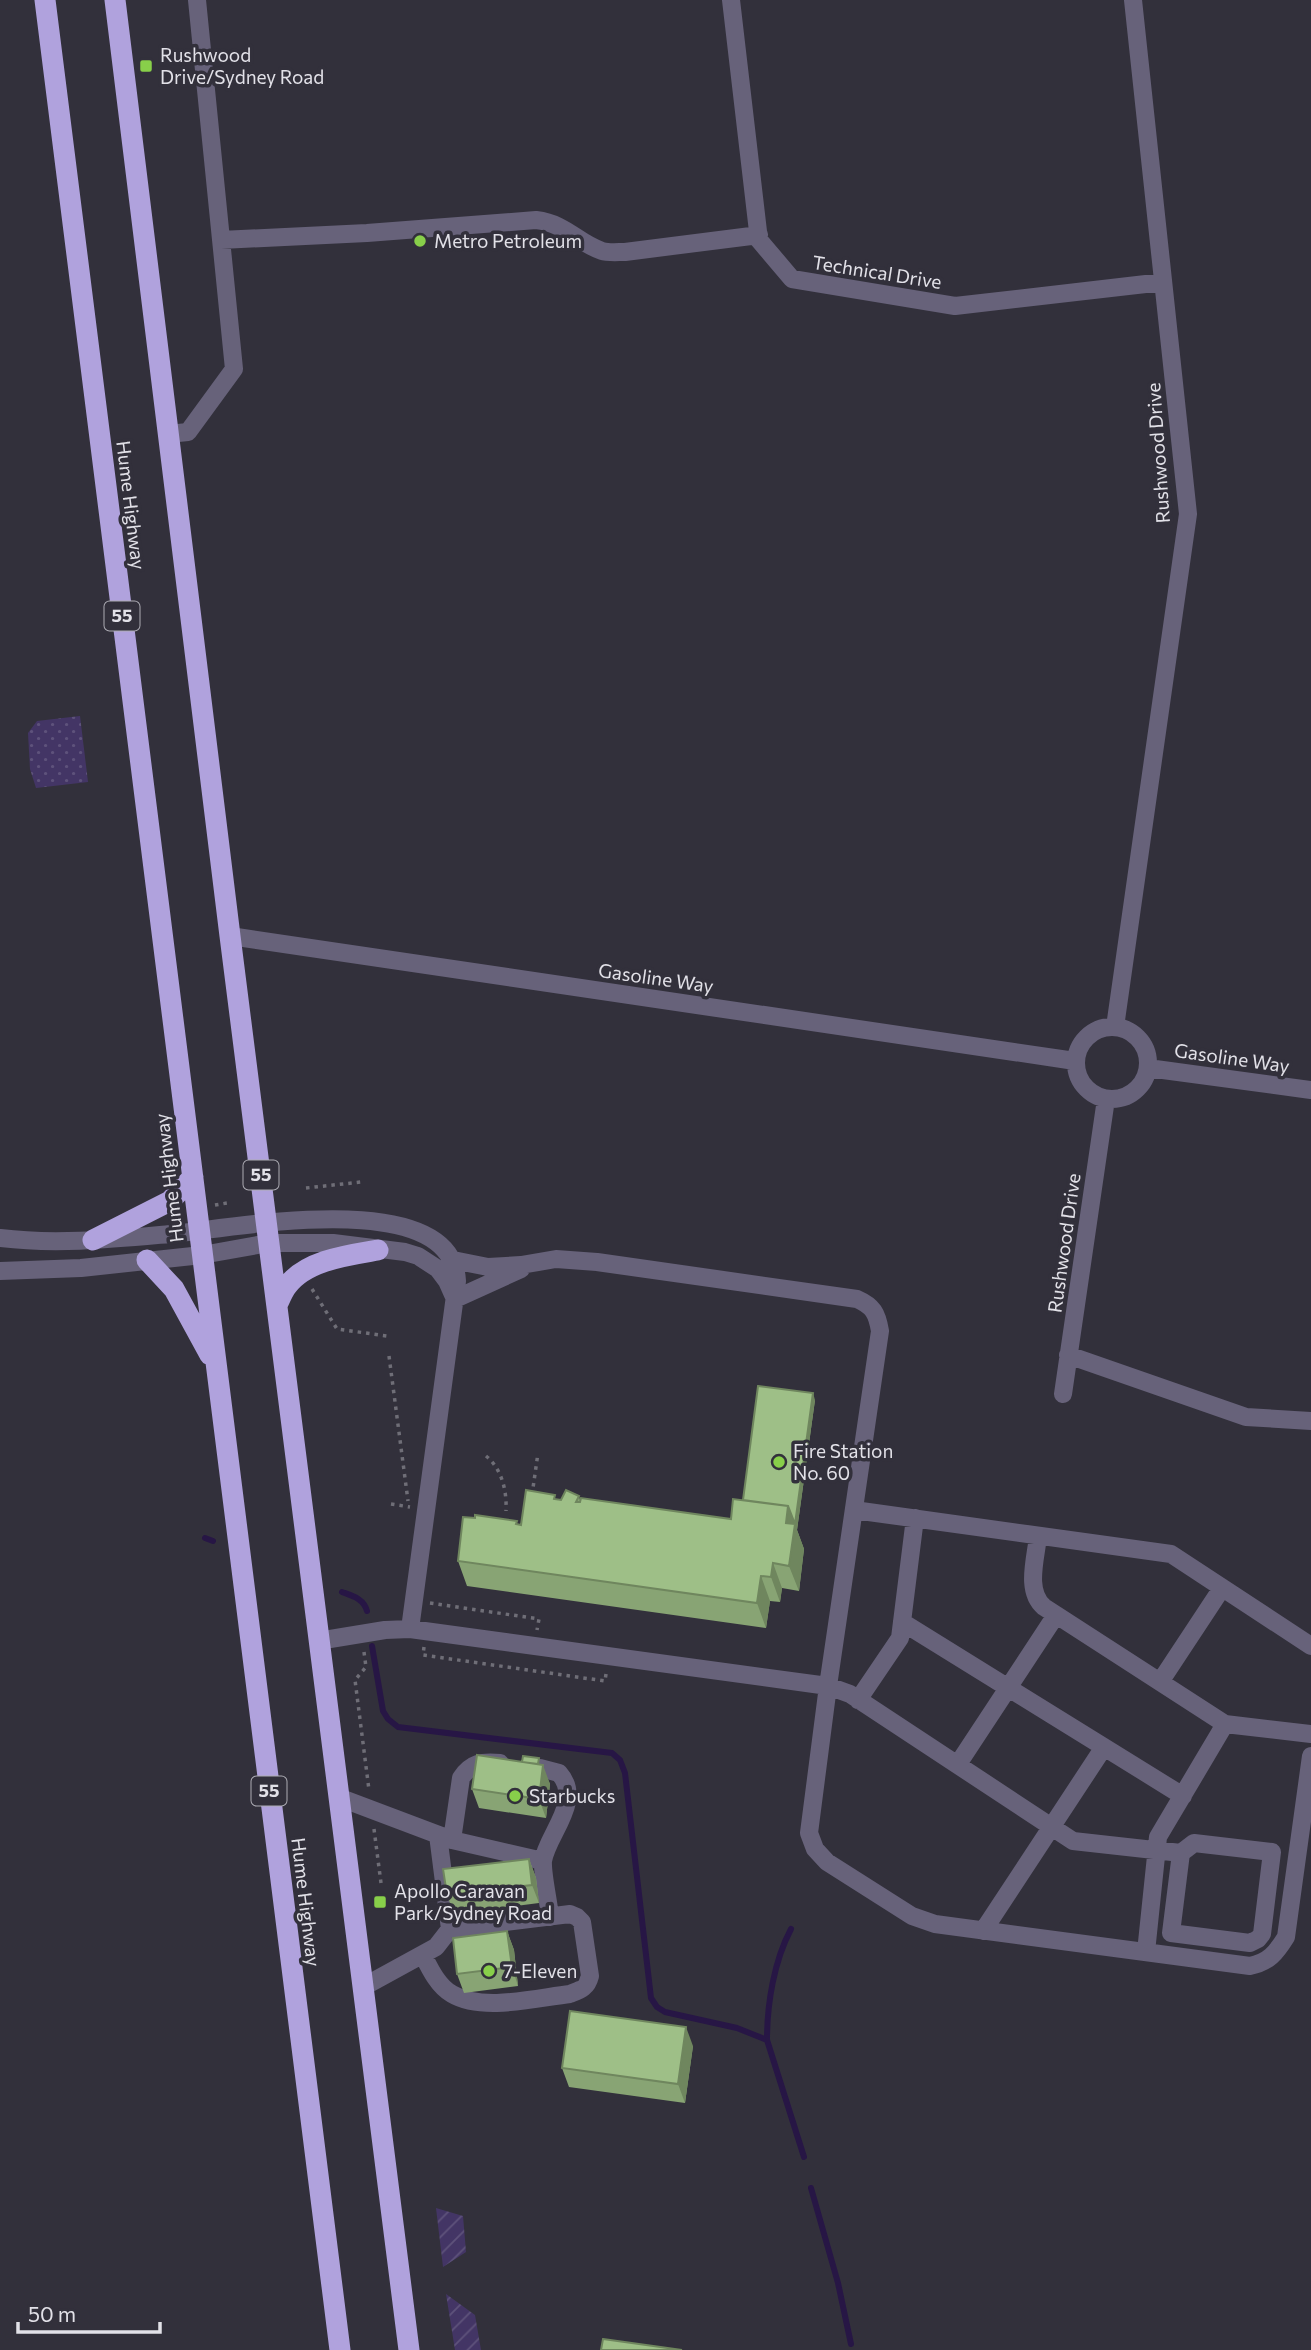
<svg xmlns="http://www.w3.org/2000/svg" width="1311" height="2350" viewBox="0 0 1311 2350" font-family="Commissioner,sans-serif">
<defs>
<pattern id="grass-dots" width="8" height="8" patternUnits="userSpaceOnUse" patternTransform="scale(1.75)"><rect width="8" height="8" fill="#433565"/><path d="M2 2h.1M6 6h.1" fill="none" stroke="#5e527b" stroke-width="1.8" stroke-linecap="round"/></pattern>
<pattern id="garden-furrows" width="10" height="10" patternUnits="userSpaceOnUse" patternTransform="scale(1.75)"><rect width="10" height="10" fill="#433565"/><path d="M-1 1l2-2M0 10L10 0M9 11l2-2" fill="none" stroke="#5e527b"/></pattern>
</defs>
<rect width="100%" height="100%" fill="#32303b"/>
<path fill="url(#grass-dots)" d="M 80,716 L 88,782 L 36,788 L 30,769 L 28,733 L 37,721 Z"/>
<path fill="url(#garden-furrows)" d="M 436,2208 L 463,2216 L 466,2252 L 443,2267 Z
M 446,2294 L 475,2315 L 481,2350 L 455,2350 Z"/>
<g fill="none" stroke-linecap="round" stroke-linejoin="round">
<path stroke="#271645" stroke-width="6" d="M 205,1538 L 213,1541
M 342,1592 C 353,1596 364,1599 367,1611
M 372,1646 L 383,1711 L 388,1719 L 398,1727 L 612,1753 L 620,1760 L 625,1773 L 651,1998 L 657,2007 L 665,2012 L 737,2028 L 767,2040 L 804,2157
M 767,2040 C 767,2004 774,1961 791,1929
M 811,2188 L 838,2283 L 851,2344"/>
<path stroke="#6f6e77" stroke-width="3.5" stroke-dasharray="3.5 5" stroke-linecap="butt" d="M 306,1188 L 361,1182
M 215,1205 L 227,1203
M 312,1289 L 337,1329 L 387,1336 L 387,1338
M 389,1356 L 408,1501
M 486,1456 C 502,1469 507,1491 506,1511
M 532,1495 L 538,1453
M 391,1504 L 410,1507
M 430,1603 L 539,1619 L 537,1630
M 424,1647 L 423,1655 L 605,1681 L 606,1674
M 364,1652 L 366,1667 L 355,1680 L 369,1790
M 374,1829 L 381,1883"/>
<path stroke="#67627a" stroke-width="18" d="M 731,0 L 759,240 L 792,279 L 955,306 L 1163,282
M 221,240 L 367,233 L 536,220 C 567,224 576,242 602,251 C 608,253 618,252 625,252 L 759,235
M 168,434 L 188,432 L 234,369 L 197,0
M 230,936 L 1075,1061
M1076 1063a36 36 0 1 1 72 0a36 36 0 1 1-72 0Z
M 1115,1027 L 1188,514 L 1133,0
M 1148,1068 L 1311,1090
M 0,1238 C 56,1245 114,1239 170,1234 C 231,1229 452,1184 457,1281 L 410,1629 L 828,1686 L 880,1331 C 877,1313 873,1306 857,1299 L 597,1262 L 556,1259 L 521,1265 L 488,1267 L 453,1260
M 0,1271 L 81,1268 L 202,1255 L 269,1243 L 333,1243 L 405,1252 L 418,1256 L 438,1269 L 447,1281 L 455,1299
M 455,1299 L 521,1269
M 1068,1355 L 1246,1417 L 1311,1421
M 1063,1394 L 1106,1099
M 854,1510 L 1171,1554 L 1311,1646
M 1038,1536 C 1036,1558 1025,1591 1044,1607 L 1225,1724 L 1311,1734
M 902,1622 L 1183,1796
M 318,1641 L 385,1630 L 410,1629
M 1160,1682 L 1222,1588
M 858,1700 L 900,1638 L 915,1518
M 958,1764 L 1056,1615
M 540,1768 L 559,1773 C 584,1801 547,1834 543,1861 C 542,1874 549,1903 550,1917
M 338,1797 L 452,1840 L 543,1861
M 438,1835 L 450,1929
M 452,1840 L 461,1778 C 471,1763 482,1761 500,1763
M 1194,1843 L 1272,1852 L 1262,1934 L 1258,1939 L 1250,1943 L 1171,1933 L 1181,1853 Z
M 1181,1853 L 1073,1841 L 850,1694 L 828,1686 L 809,1833 L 815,1849 L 827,1862 L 912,1916 L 935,1924 L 1250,1966 C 1269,1962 1276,1953 1286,1937 L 1311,1756
M 983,1931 L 1104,1747
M 1146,1952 L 1158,1837 L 1225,1724
M 363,1987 L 436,1947 L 450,1929 L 570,1914 L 577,1917 L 582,1922 L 590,1976 C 587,1988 580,1990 570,1994 C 536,1998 482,2012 452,1994 C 438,1986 430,1969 423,1955"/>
<path stroke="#b0a2dd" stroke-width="21" d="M 45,0 L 340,2350
M 115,0 L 230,936 L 409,2350
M 93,1240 L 170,1201 L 193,1177
M 147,1260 L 174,1289 L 210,1355
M 277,1305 C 280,1299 283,1291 287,1286 C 306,1260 349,1255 378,1250"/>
</g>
<path fill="#88a474" d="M 815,1400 L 797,1530 L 804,1549 L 799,1591 L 782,1588 L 780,1602 L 770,1601 L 766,1628 L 467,1586 L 458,1561 L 518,1524 L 521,1525 L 557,1499 L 561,1500 L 579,1496 L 580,1500 L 731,1519 L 743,1500 Z
M 541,1765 L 550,1784 L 546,1818 L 479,1808 L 472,1789 Z
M 529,1859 L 536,1878 L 539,1903 L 454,1914 L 447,1895 Z
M 507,1931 L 514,1950 L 518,1986 L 464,1993 L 457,1974 Z
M 693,2046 L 685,2103 L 569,2087 L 562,2068 Z"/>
<path fill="#6f865e" d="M 813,1393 L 815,1400 L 797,1530 L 804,1549 L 799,1591 L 789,1566 L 786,1523 L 788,1506 Z
M 773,1563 L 782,1588 L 780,1602 L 771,1577 Z
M 761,1576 L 770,1601 L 766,1628 L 757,1603 Z
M 543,1765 L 550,1784 L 546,1818 L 539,1799 Z
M 529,1859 L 536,1878 L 539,1903 L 532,1885 Z
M 507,1931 L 514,1950 L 518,1986 L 512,1967 Z
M 686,2027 L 693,2046 L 685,2103 L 678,2084 Z"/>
<path fill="#9ebf87" stroke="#6f865e" stroke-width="2" d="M 758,1386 L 813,1393 L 795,1524 L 788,1506 L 743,1500 Z
M 526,1490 L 555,1495 L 554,1499 L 561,1500 L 566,1490 L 579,1496 L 576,1502 L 580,1502 L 581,1498 L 731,1519 L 733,1499 L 788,1506 L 786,1523 L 795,1524 L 789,1566 L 773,1563 L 771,1577 L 761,1576 L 757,1603 L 458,1561 L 463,1517 L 475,1518 L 475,1515 L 517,1521 L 516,1524 L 521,1525 Z
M 477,1755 L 543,1765 L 539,1799 L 472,1789 Z
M 523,1756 L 539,1758 L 538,1764 L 522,1762 Z
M 529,1859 L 532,1885 L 447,1895 L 443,1869 Z
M 507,1931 L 512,1967 L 457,1974 L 453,1938 Z
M 570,2011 L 686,2027 L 678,2084 L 562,2068 Z
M 603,2339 L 682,2350 L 601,2350 Z"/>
<g fill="#88cf4a" stroke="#32303b" stroke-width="2.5">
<rect x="139" y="59" width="14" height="14" rx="3.5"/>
<circle cx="420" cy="241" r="7"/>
<circle cx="779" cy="1462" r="7"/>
<circle cx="515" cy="1796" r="7"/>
<rect x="373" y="1895" width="14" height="14" rx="3.5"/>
<circle cx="489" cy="1971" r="7"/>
</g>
<g text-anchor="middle" stroke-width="7" stroke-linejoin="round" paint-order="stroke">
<g fill="#32303b" stroke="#adacb4" stroke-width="2">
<rect x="104.5" y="601.5" width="35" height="29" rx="5"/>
<rect x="243.5" y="1160.5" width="35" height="29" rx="5"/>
<rect x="251.5" y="1776.5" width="35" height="29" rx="5"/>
</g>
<g font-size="18" font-weight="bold" fill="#e2e1e8">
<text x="122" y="622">55</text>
<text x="261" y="1181">55</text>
<text x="269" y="1797">55</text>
</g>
<g font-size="19" fill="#e2e1e8" stroke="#32303b" text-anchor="start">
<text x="160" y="62">Rushwood<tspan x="160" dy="22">Drive/Sydney Road</tspan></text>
<text x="434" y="248">Metro Petroleum</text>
<text x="793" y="1458">Fire Station<tspan x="793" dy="22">No. 60</tspan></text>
<text x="529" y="1803">Starbucks</text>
<text x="394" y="1898">Apollo Caravan<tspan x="394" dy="22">Park/Sydney Road</tspan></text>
<text x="503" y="1978">7-Eleven</text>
</g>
<g font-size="19" fill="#e2e1e8" stroke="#32303b">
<text transform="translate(877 272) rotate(9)" y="7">Technical Drive</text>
<text transform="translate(1158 453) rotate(-94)" y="7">Rushwood Drive</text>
<text transform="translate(131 505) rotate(83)" y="7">Hume Highway</text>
<text transform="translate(656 978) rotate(8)" y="7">Gasoline Way</text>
<text transform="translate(1232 1058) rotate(8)" y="7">Gasoline Way</text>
<text transform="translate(169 1178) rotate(-97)" y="7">Hume Highway</text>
<text transform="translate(1064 1243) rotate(-82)" y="7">Rushwood Drive</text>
<text transform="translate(306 1902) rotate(83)" y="7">Hume Highway</text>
</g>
</g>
<path d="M18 2322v10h142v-10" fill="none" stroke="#e2e1e8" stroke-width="3.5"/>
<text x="28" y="2322" font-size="21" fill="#e2e1e8" stroke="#32303b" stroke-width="5" paint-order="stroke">50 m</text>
</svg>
